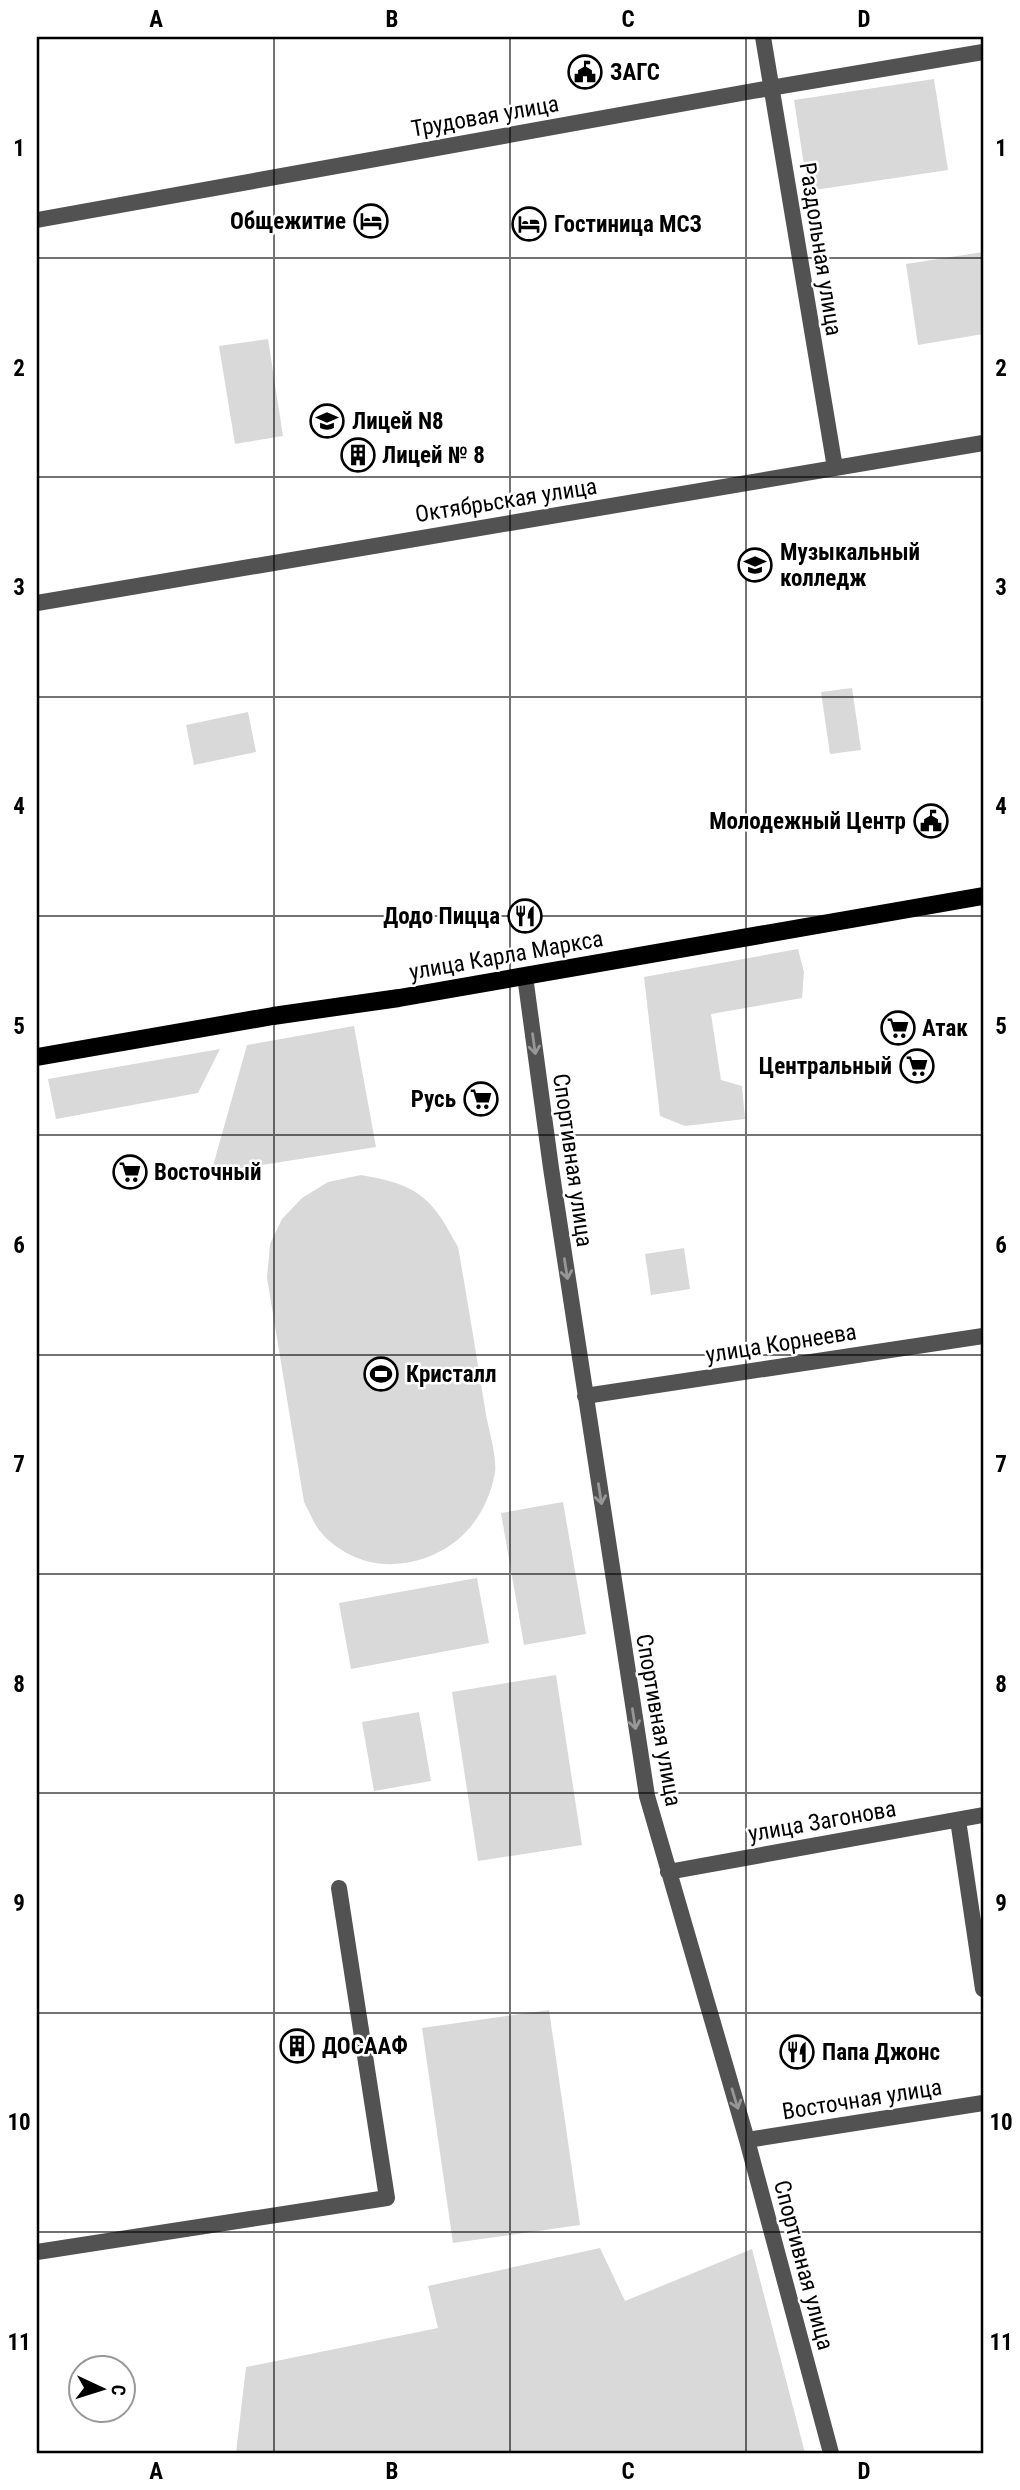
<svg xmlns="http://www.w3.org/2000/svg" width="1020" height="2490" viewBox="0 0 1020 2490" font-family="'Roboto Condensed',sans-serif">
<rect width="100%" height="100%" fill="#fff"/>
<path fill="#d9d9d9" d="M 934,79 L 948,170 L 808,191 L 794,100 Z
M 983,252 L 983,334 L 918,345 L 906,264 Z
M 268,339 L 283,436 L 235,444 L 219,346 Z
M 852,688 L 861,750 L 830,754 L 821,692 Z
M 248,712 L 256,752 L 194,765 L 186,725 Z
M 798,949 L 804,972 L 802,998 L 711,1014 L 721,1080 L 742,1086 L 745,1119 L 685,1126 L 660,1116 L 644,977 Z
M 354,1026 L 376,1147 L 211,1173 L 247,1045 Z
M 220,1049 L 198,1093 L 56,1119 L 48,1079 Z
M 361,1175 C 418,1185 431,1196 458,1247 C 468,1303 477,1359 486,1415 C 489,1430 497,1458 495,1472 C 486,1525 447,1561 394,1564 C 367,1566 336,1552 319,1530 C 313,1522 309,1511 304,1502 L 267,1278 L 270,1244 L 282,1219 L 302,1198 L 328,1182 Z
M 684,1248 L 690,1289 L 651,1295 L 645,1254 Z
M 563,1502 L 586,1634 L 524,1645 L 501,1513 Z
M 477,1578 L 489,1643 L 351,1669 L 339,1603 Z
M 556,1675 L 582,1845 L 478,1861 L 452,1692 Z
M 419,1712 L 431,1781 L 374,1791 L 362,1722 Z
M 549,2010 L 580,2225 L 453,2243 L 422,2028 Z
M 600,2248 L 625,2301 L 752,2249 L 805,2453 L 236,2453 L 246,2367 L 438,2328 L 428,2286 Z"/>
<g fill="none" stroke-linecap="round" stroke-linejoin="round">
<path stroke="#525252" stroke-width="16" d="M 763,37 L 835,468
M 37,220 L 753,91 L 983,52
M 37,603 L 983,443
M 525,976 L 551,1168 L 647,1796 L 747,2140 L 831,2453
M 585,1396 L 983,1336
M 958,1820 L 983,1989
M 668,1872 L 983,1815
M 747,2140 L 983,2103
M 37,2252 L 387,2198 L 339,1888"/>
<path stroke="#000" stroke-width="18" d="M 37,1057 L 273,1016 L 399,998 L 983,896"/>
</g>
<defs><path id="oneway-shaft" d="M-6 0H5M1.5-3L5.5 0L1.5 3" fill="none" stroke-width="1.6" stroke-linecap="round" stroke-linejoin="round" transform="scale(1.75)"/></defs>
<g stroke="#979797">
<use href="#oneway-shaft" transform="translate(534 1044) rotate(82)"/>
<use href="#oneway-shaft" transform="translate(566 1269) rotate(81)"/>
<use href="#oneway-shaft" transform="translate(600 1494) rotate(81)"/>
<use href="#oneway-shaft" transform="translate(634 1719) rotate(81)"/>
<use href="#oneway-shaft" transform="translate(735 2099) rotate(73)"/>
</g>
<path fill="none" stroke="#000" stroke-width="2" stroke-opacity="0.55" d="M 274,37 L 274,2453M 510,37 L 510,2453M 746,37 L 746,2453M 37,258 L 983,258M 37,477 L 983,477M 37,697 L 983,697M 37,916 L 983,916M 37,1135 L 983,1135M 37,1355 L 983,1355M 37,1574 L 983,1574M 37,1793 L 983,1793M 37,2013 L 983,2013M 37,2232 L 983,2232"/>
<defs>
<symbol id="civic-ring" viewBox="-11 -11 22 22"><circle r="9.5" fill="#fff" stroke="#000" stroke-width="1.5"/><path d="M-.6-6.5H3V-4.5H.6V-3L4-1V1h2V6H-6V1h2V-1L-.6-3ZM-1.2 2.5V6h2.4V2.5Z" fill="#000"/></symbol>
<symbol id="hotel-ring" viewBox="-11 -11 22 22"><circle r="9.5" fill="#fff" stroke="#000" stroke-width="1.5"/><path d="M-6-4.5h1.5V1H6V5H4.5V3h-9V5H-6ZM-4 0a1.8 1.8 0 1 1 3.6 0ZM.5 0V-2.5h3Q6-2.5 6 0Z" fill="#000"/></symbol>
<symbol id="school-ring" viewBox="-11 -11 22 22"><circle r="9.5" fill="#fff" stroke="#000" stroke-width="1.5"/><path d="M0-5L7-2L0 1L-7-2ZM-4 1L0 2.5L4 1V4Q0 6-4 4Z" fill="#000"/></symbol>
<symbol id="building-ring" viewBox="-11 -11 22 22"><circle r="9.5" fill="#fff" stroke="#000" stroke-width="1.5"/><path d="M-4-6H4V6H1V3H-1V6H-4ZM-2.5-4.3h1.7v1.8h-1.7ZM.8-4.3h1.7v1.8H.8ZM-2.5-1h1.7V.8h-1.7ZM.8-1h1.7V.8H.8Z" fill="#000"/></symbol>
<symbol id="university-ring" viewBox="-11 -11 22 22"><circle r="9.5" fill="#fff" stroke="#000" stroke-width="1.5"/><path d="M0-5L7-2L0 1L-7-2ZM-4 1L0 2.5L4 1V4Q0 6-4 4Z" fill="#000"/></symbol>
<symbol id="restaurant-ring" viewBox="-11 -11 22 22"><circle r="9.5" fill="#fff" stroke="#000" stroke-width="1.5"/><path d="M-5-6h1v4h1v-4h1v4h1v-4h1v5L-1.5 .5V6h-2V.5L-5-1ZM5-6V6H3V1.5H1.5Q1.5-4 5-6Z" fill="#000"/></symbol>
<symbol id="supermarket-ring" viewBox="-11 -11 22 22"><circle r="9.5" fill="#fff" stroke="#000" stroke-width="1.5"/><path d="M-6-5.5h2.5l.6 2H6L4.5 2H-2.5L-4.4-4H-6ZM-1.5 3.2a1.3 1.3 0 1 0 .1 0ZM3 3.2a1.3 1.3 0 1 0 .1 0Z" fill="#000"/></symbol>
<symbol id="stadium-ring" viewBox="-11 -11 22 22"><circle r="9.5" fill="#fff" stroke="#000" stroke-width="1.5"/><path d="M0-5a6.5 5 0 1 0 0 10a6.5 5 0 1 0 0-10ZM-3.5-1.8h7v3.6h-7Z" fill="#000"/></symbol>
</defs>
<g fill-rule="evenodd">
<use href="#civic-ring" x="566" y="53" width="38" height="38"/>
<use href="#hotel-ring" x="352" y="202" width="38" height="38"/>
<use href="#hotel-ring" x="510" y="205" width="38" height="38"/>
<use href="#school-ring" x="308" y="402" width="38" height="38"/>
<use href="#building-ring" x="339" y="436" width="38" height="38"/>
<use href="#university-ring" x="736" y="546" width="38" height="38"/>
<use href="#civic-ring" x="912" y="802" width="38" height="38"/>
<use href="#restaurant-ring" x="506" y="897" width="38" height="38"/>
<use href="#supermarket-ring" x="879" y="1009" width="38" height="38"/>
<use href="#supermarket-ring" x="898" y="1047" width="38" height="38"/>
<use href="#supermarket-ring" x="462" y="1080" width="38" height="38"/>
<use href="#supermarket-ring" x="111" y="1153" width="38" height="38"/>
<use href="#stadium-ring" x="362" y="1355" width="38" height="38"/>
<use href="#building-ring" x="278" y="2027" width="38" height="38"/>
<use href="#restaurant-ring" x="778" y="2033" width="38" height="38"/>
</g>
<g text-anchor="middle" stroke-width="5" stroke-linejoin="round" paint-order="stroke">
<g font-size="23" font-weight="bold" fill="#000" stroke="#fff" text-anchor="start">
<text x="610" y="80">ЗАГС</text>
<text x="346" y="229" text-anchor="end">Общежитие</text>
<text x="554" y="232">Гостиница МСЗ</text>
<text x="352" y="429">Лицей N8</text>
<text x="382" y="463">Лицей № 8</text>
<text x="780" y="560">Музыкальный<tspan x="780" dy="26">колледж</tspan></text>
<text x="906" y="829" text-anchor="end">Молодежный Центр</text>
<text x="500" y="924" text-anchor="end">Додо Пицца</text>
<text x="922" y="1036">Атак</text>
<text x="892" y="1074" text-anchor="end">Центральный</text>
<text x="456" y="1107" text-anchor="end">Русь</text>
<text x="154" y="1180">Восточный</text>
<text x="406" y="1382">Кристалл</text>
<text x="322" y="2054">ДОСААФ</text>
<text x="822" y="2060">Папа Джонс</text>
</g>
<g font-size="23" fill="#000" stroke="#fff">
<text transform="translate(485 116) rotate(-10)" y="8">Трудовая улица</text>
<text transform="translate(821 249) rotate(81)" y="8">Раздольная улица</text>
<text transform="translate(506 500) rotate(-9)" y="8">Октябрьская улица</text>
<text transform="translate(506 955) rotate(-10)" y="8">улица Карла Маркса</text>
<text transform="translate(573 1160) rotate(82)" y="8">Спортивная улица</text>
<text transform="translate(781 1343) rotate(-9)" y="8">улица Корнеева</text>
<text transform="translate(659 1720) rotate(80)" y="8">Спортивная улица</text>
<text transform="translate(822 1821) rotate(-10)" y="8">улица Загонова</text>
<text transform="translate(862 2099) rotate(-9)" y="8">Восточная улица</text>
<text transform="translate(804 2265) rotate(75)" y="8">Спортивная улица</text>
</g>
</g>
<rect width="1020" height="2490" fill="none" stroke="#ffffff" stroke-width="77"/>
<g transform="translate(102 2389) rotate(94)"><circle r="33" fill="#ffffff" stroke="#999999" stroke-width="2"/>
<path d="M0-5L12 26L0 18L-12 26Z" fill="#000000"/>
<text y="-10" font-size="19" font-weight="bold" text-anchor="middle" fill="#000000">С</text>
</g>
<rect x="38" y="38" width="944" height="2414" fill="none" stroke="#000" stroke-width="2.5"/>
<g font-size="23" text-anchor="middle" font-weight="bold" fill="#000">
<text x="156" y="27">A</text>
<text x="392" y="27">B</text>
<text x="628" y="27">C</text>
<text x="864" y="27">D</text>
<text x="19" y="156">1</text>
<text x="1001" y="156">1</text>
<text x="19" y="376">2</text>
<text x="1001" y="376">2</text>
<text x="19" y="595">3</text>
<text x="1001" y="595">3</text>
<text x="19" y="814">4</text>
<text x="1001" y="814">4</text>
<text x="19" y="1034">5</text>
<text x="1001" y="1034">5</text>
<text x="19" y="1253">6</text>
<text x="1001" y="1253">6</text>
<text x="19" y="1472">7</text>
<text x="1001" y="1472">7</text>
<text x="19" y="1692">8</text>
<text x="1001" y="1692">8</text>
<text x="19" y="1911">9</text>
<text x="1001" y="1911">9</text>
<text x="19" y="2130">10</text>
<text x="1001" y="2130">10</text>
<text x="19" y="2350">11</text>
<text x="1001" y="2350">11</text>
<text x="156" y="2479">A</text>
<text x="392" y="2479">B</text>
<text x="628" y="2479">C</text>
<text x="864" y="2479">D</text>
</g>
</svg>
